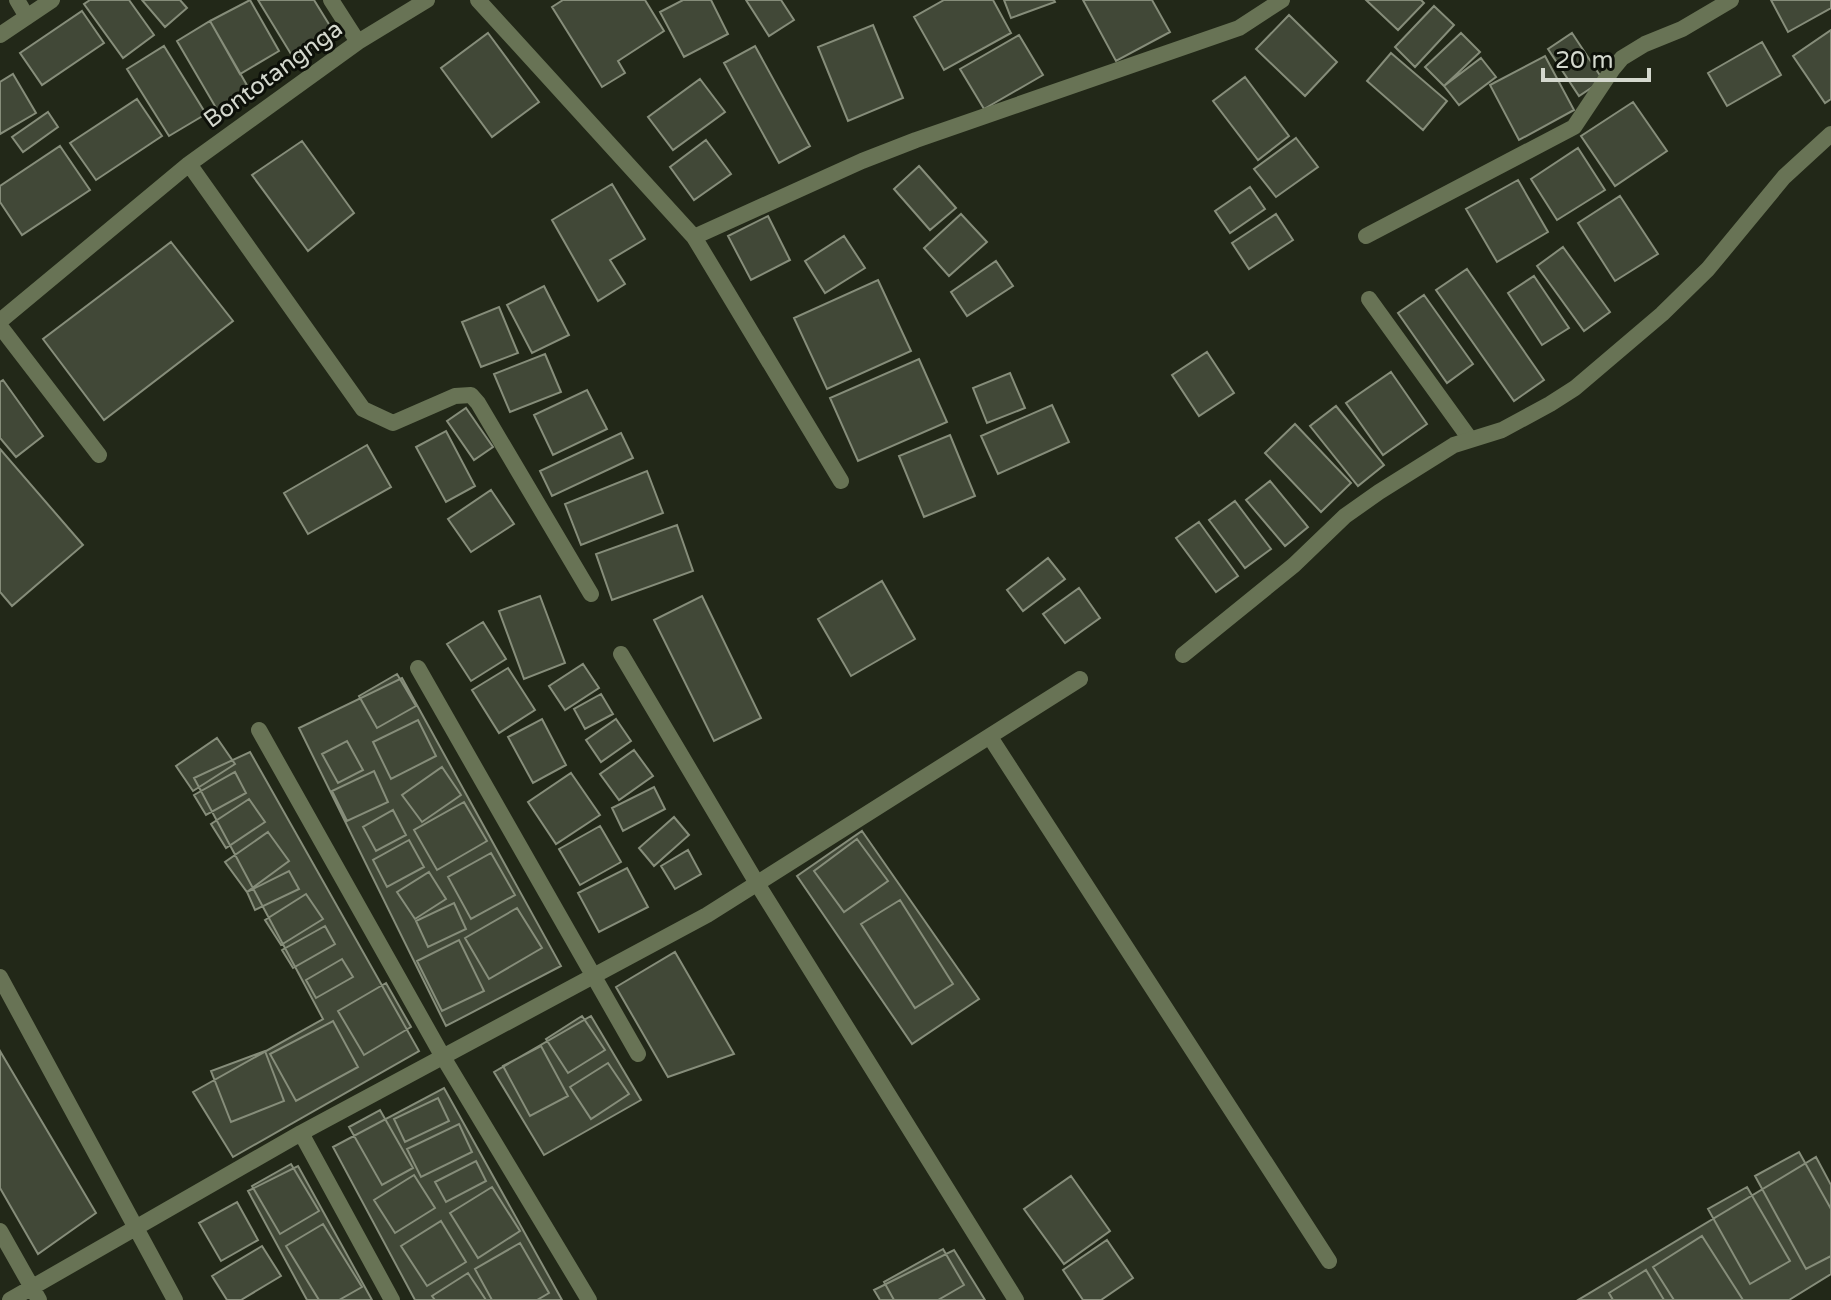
<svg xmlns="http://www.w3.org/2000/svg" width="1831" height="1300" viewBox="0 0 1831 1300" font-family="'Varela Round',sans-serif">
<rect width="100%" height="100%" fill="#222818"/>
<path fill="#414837" stroke="#868d7a" stroke-width="2" d="M 90,0 L 129,0 L 154,35 L 123,58 L 84,4 Z
M 142,0 L 180,0 L 187,8 L 165,27 Z
M 250,0 L 279,51 L 240,74 L 210,21 Z
M 258,0 L 314,0 L 335,34 L 294,59 Z
M 563,0 L 645,0 L 664,31 L 618,61 L 625,73 L 602,87 L 552,7 Z
M 683,0 L 711,0 L 728,34 L 684,57 L 660,12 Z
M 746,0 L 781,0 L 794,20 L 769,36 Z
M 944,0 L 993,0 L 1011,33 L 944,70 L 914,17 Z
M 1004,0 L 1054,0 L 1055,2 L 1011,18 Z
M 1083,0 L 1152,0 L 1170,32 L 1116,61 Z
M 1366,0 L 1421,0 L 1424,3 L 1398,30 Z
M 1771,0 L 1831,0 L 1831,8 L 1788,32 Z
M 1434,6 L 1454,25 L 1415,67 L 1395,47 Z
M 82,11 L 104,43 L 42,85 L 20,53 Z
M 1289,15 L 1337,62 L 1305,96 L 1256,49 Z
M 210,21 L 252,94 L 219,113 L 177,41 Z
M 873,25 L 903,98 L 848,121 L 818,47 Z
M 1831,30 L 1831,99 L 1825,103 L 1793,56 Z
M 488,33 L 539,102 L 492,137 L 441,68 Z
M 1461,33 L 1480,52 L 1444,86 L 1425,67 Z
M 1572,33 L 1603,80 L 1579,96 L 1548,49 Z
M 1019,35 L 1043,75 L 984,109 L 960,69 Z
M 1762,42 L 1781,75 L 1727,106 L 1708,73 Z
M 164,46 L 206,114 L 169,136 L 127,69 Z
M 755,46 L 810,146 L 779,163 L 724,63 Z
M 1391,53 L 1447,101 L 1423,130 L 1367,81 Z
M 1545,56 L 1574,110 L 1519,140 L 1490,85 Z
M 1481,58 L 1496,77 L 1459,105 L 1444,86 Z
M 13,74 L 36,113 L 0,134 L 0,82 Z
M 1245,77 L 1289,136 L 1258,160 L 1213,101 Z
M 700,79 L 725,112 L 673,150 L 648,117 Z
M 137,99 L 162,136 L 96,180 L 70,143 Z
M 1633,102 L 1667,151 L 1615,186 L 1581,136 Z
M 48,112 L 58,127 L 23,152 L 12,137 Z
M 1296,138 L 1318,167 L 1276,197 L 1254,169 Z
M 706,140 L 731,174 L 694,200 L 670,167 Z
M 302,141 L 354,213 L 308,251 L 252,175 Z
M 60,146 L 90,190 L 22,235 L 0,202 L 0,186 Z
M 1578,148 L 1605,190 L 1557,220 L 1531,179 Z
M 919,166 L 956,208 L 930,230 L 894,189 Z
M 1518,180 L 1548,232 L 1497,262 L 1466,209 Z
M 612,184 L 645,239 L 610,260 L 625,284 L 598,301 L 552,220 Z
M 1250,187 L 1265,209 L 1230,233 L 1215,211 Z
M 1620,196 L 1658,254 L 1615,281 L 1578,223 Z
M 961,214 L 987,242 L 949,276 L 924,248 Z
M 1276,214 L 1293,240 L 1249,269 L 1232,243 Z
M 768,216 L 790,260 L 751,280 L 728,236 Z
M 844,236 L 865,268 L 825,293 L 805,261 Z
M 171,242 L 233,321 L 104,420 L 43,339 Z
M 1563,247 L 1610,312 L 1584,331 L 1537,266 Z
M 996,261 L 1013,286 L 967,316 L 951,292 Z
M 1467,269 L 1544,380 L 1514,401 L 1436,290 Z
M 1534,276 L 1569,328 L 1542,345 L 1508,293 Z
M 878,280 L 911,351 L 827,389 L 794,318 Z
M 544,286 L 569,335 L 532,353 L 507,305 Z
M 1424,295 L 1473,364 L 1447,383 L 1398,313 Z
M 499,307 L 518,353 L 481,367 L 462,322 Z
M 1207,352 L 1234,393 L 1199,416 L 1172,375 Z
M 545,354 L 561,392 L 510,412 L 494,374 Z
M 919,359 L 947,422 L 858,461 L 830,398 Z
M 1391,372 L 1427,424 L 1383,455 L 1346,403 Z
M 1010,373 L 1025,408 L 987,423 L 973,388 Z
M 3,380 L 43,436 L 16,457 L 0,438 L 0,382 Z
M 587,390 L 607,429 L 553,455 L 534,415 Z
M 1052,405 L 1069,442 L 998,474 L 981,436 Z
M 1336,406 L 1384,465 L 1358,486 L 1310,426 Z
M 466,408 L 493,447 L 474,460 L 447,421 Z
M 1295,424 L 1351,483 L 1321,512 L 1265,453 Z
M 446,431 L 475,486 L 446,502 L 416,447 Z
M 621,433 L 633,458 L 552,496 L 540,471 Z
M 950,435 L 975,496 L 924,517 L 899,456 Z
M 367,445 L 391,487 L 308,534 L 284,493 Z
M 0,449 L 83,545 L 12,606 L 0,592 Z
M 647,471 L 663,513 L 581,545 L 565,504 Z
M 1270,481 L 1308,527 L 1285,546 L 1246,500 Z
M 491,490 L 514,524 L 471,552 L 448,519 Z
M 1235,501 L 1271,549 L 1245,568 L 1209,520 Z
M 1199,522 L 1238,576 L 1216,592 L 1176,538 Z
M 677,525 L 693,571 L 612,600 L 596,554 Z
M 1048,558 L 1065,579 L 1023,611 L 1007,590 Z
M 882,581 L 915,639 L 851,676 L 818,619 Z
M 1079,588 L 1100,618 L 1065,643 L 1043,614 Z
M 540,596 L 565,663 L 524,679 L 499,611 Z
M 702,596 L 761,718 L 714,741 L 654,620 Z
M 483,622 L 506,659 L 471,681 L 447,644 Z
M 583,664 L 599,688 L 565,710 L 549,686 Z
M 508,668 L 535,710 L 499,733 L 472,690 Z
M 397,674 L 416,706 L 377,728 L 359,696 Z
M 402,678 L 561,966 L 446,1026 L 299,728 Z
M 601,694 L 613,714 L 585,729 L 574,709 Z
M 542,719 L 566,765 L 533,783 L 508,737 Z
M 616,719 L 631,741 L 601,762 L 586,740 Z
M 418,720 L 436,756 L 391,779 L 373,742 Z
M 217,738 L 235,764 L 193,791 L 176,766 Z
M 347,741 L 363,770 L 338,783 L 322,754 Z
M 634,750 L 653,776 L 619,800 L 600,774 Z
M 250,752 L 419,1051 L 233,1157 L 193,1092 L 323,1019 L 194,778 Z
M 442,767 L 461,795 L 422,822 L 402,795 Z
M 374,771 L 388,802 L 347,821 L 332,791 Z
M 235,772 L 246,793 L 206,815 L 194,795 Z
M 571,773 L 600,815 L 556,844 L 528,802 Z
M 654,787 L 665,809 L 623,831 L 612,808 Z
M 249,799 L 265,822 L 226,848 L 211,824 Z
M 464,802 L 487,841 L 437,870 L 414,830 Z
M 393,810 L 406,835 L 376,851 L 363,827 Z
M 674,817 L 689,835 L 654,866 L 639,848 Z
M 600,826 L 621,862 L 580,885 L 559,849 Z
M 862,831 L 979,999 L 912,1044 L 797,876 Z
M 268,832 L 289,861 L 247,892 L 225,862 Z
M 857,839 L 888,881 L 844,912 L 814,871 Z
M 409,840 L 424,867 L 387,887 L 373,860 Z
M 688,850 L 701,874 L 675,889 L 661,866 Z
M 491,853 L 515,895 L 471,919 L 448,877 Z
M 627,868 L 648,907 L 599,932 L 578,893 Z
M 289,871 L 299,889 L 255,910 L 247,892 Z
M 429,872 L 446,899 L 415,919 L 397,892 Z
M 306,894 L 323,919 L 281,945 L 265,920 Z
M 900,900 L 953,984 L 915,1008 L 861,924 Z
M 454,903 L 466,929 L 428,947 L 416,921 Z
M 517,908 L 542,948 L 489,979 L 465,938 Z
M 325,926 L 335,944 L 293,968 L 282,950 Z
M 459,940 L 484,991 L 442,1011 L 417,961 Z
M 675,952 L 734,1054 L 668,1077 L 616,987 Z
M 342,959 L 353,977 L 316,998 L 306,980 Z
M 386,983 L 411,1027 L 364,1055 L 338,1011 Z
M 582,1016 L 605,1050 L 568,1073 L 546,1039 Z
M 591,1016 L 641,1100 L 544,1155 L 494,1072 Z
M 333,1021 L 358,1067 L 296,1101 L 270,1054 Z
M 541,1046 L 568,1096 L 530,1116 L 503,1066 Z
M 0,1051 L 96,1213 L 38,1254 L 0,1188 Z
M 265,1051 L 284,1101 L 231,1122 L 211,1071 Z
M 608,1063 L 629,1094 L 591,1119 L 570,1087 Z
M 444,1088 L 562,1300 L 415,1300 L 333,1147 Z
M 438,1098 L 449,1121 L 405,1142 L 394,1119 Z
M 380,1110 L 413,1168 L 382,1185 L 349,1127 Z
M 459,1124 L 472,1152 L 421,1177 L 407,1149 Z
M 1799,1152 L 1831,1209 L 1831,1256 L 1806,1269 L 1755,1176 Z
M 1816,1157 L 1831,1185 L 1831,1274 L 1789,1300 L 1578,1300 Z
M 476,1161 L 486,1181 L 446,1202 L 435,1182 Z
M 291,1164 L 319,1211 L 280,1234 L 252,1186 Z
M 298,1166 L 372,1300 L 307,1300 L 248,1191 Z
M 414,1175 L 435,1208 L 395,1233 L 374,1200 Z
M 1071,1176 L 1110,1231 L 1064,1264 L 1024,1209 Z
M 492,1187 L 520,1231 L 478,1258 L 450,1213 Z
M 1747,1187 L 1790,1261 L 1750,1284 L 1708,1209 Z
M 237,1202 L 258,1240 L 221,1261 L 199,1223 Z
M 441,1221 L 466,1262 L 427,1286 L 401,1246 Z
M 323,1224 L 362,1287 L 339,1300 L 319,1300 L 286,1246 Z
M 1702,1236 L 1743,1300 L 1674,1300 L 1653,1267 Z
M 1107,1240 L 1133,1278 L 1101,1300 L 1083,1300 L 1063,1270 Z
M 520,1243 L 549,1293 L 537,1300 L 492,1300 L 475,1269 Z
M 262,1246 L 281,1276 L 241,1300 L 227,1300 L 212,1276 Z
M 943,1249 L 964,1285 L 938,1300 L 894,1300 L 884,1282 Z
M 954,1250 L 985,1300 L 880,1300 L 874,1290 Z
M 1646,1270 L 1664,1300 L 1613,1300 L 1609,1293 Z
M 468,1273 L 486,1300 L 435,1300 L 432,1296 Z"/>
<g fill="none" stroke-linecap="round" stroke-linejoin="round">
<path stroke="#687355" stroke-width="16" d="M 1369,299 L 1470,439"/>
<path stroke="#687355" stroke-width="16" d="M 17,0 L 27,17
M 331,0 L 358,42
M 478,0 L 694,237 L 841,481
M 0,35 L 52,0
M 189,164 L 363,409 L 393,423 L 455,396 L 471,395 L 478,403 L 591,594
M 1366,236 L 1574,127 L 1612,70 L 1622,58 L 1645,44 L 1682,29 L 1731,0
M 694,237 L 862,161 L 916,140 L 1239,28 L 1282,0
M 0,321 L 189,164 L 358,42 L 427,0
M 0,326 L 99,455
M 621,654 L 758,885 L 1016,1300
M 1183,655 L 1294,565 L 1345,516 L 1379,492 L 1454,445 L 1502,430 L 1550,404 L 1575,388 L 1662,314 L 1708,269 L 1784,177 L 1831,134
M 418,668 L 638,1054
M 259,730 L 443,1057 L 589,1300
M 990,737 L 1329,1261
M 0,977 L 175,1300
M 301,1133 L 392,1300
M 0,1231 L 39,1300
M 10,1300 L 301,1133 L 707,915 L 1080,679"/>
</g>
<g text-anchor="middle" stroke-width="6" stroke-linejoin="round" paint-order="stroke">
<g font-size="24" fill="#d4d8ce" stroke="#0d1009">
<text transform="translate(273 74) rotate(-36)" y="8">Bontotangnga</text>
</g>
</g>
<path d="M1543 68v12h106v-12" fill="none" stroke="#d4d8ce" stroke-width="4"/>
<text x="1555" y="68" font-size="24" fill="#d4d8ce" stroke="#0d1009" stroke-width="6" paint-order="stroke">20 m</text>
</svg>
